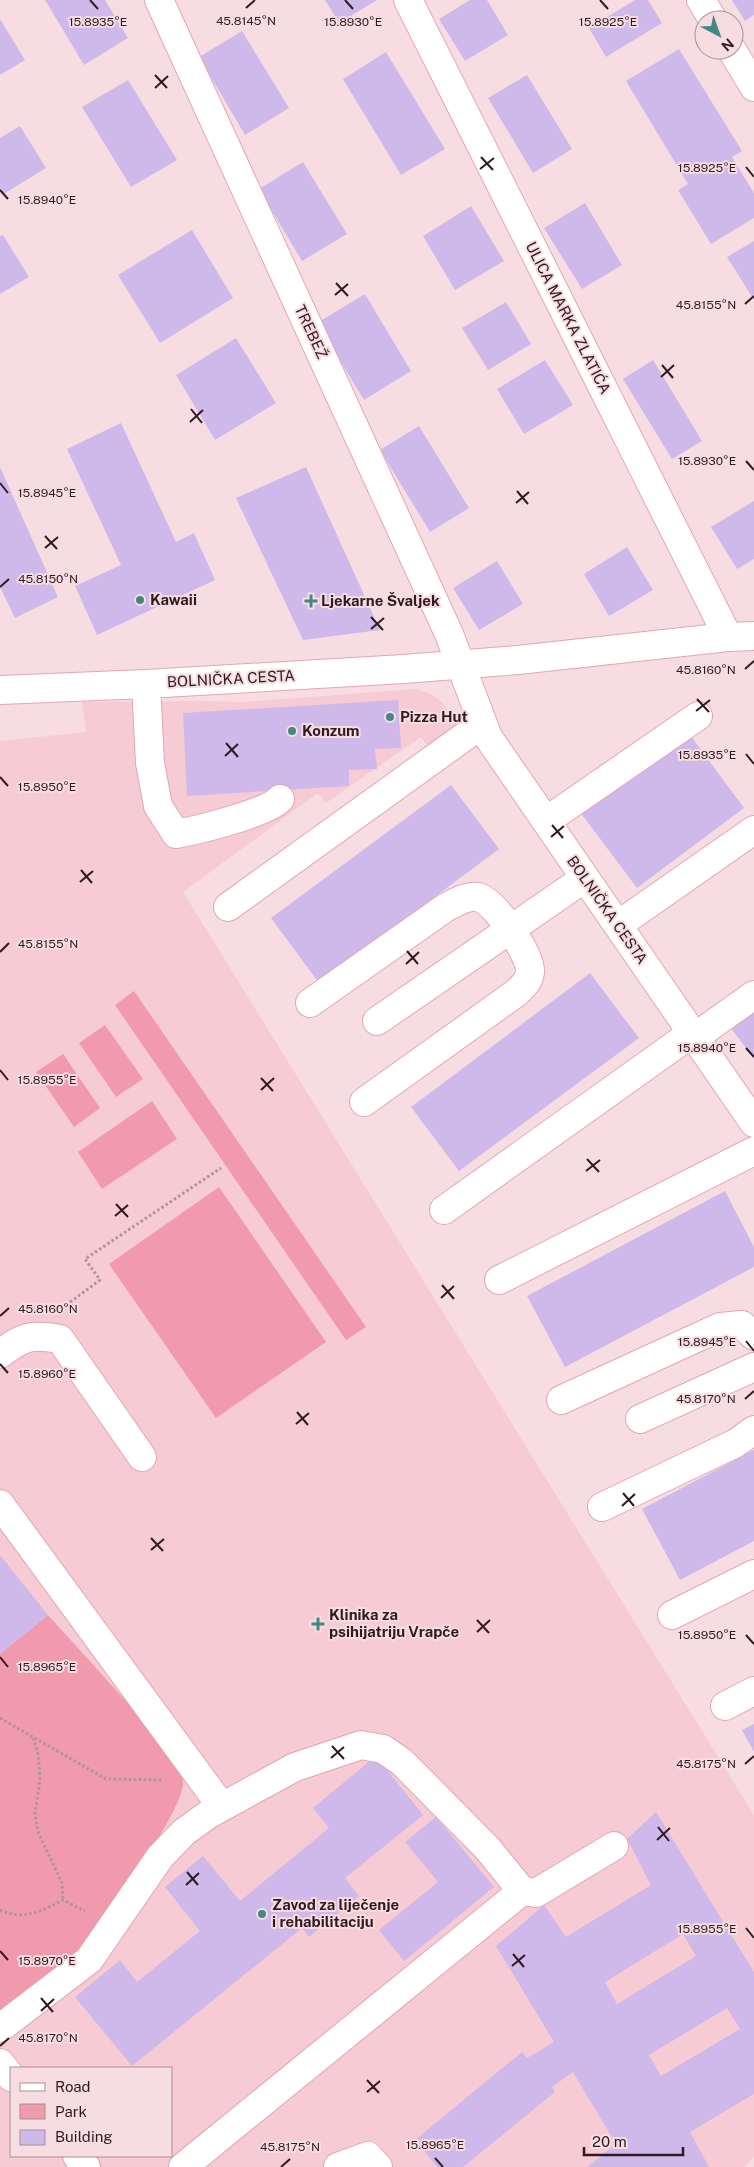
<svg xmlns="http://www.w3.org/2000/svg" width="754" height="2167" viewBox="0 0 754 2167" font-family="'Public Sans',sans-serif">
<rect width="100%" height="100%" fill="#f7dde2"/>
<path fill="#f6cbd3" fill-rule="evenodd" d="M 415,689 L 431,694 L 443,703 L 458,728 L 429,748 L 421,737 L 326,803 L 318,793 L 183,892 L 754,1815 L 754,2157 L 743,2167 L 0,2167 L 0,741 L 86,732 L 82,702 L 200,701 L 243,702 ZM 11,2068 L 171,2068 L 171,2156 L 11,2156 Z"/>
<path fill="#f199ad" d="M 134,991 L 366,1327 L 346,1340 L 115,1005 Z
M 105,1025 L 143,1079 L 116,1097 L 79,1043 Z
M 63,1054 L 100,1108 L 74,1127 L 36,1072 Z
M 152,1101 L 177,1139 L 102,1189 L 78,1152 Z
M 219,1187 L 326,1342 L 216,1418 L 109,1264 Z
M 48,1615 L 163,1742 C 173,1755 181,1765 183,1782 C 185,1810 99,1928 77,1951 C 55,1973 28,1993 4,2013 L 0,2013 L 0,1654 Z"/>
<path fill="#cfb9eb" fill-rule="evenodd" d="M 45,0 L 105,0 L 128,38 L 84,65 Z
M 325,0 L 377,0 L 339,23 Z
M 470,0 L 487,0 L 508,35 L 465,61 L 439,19 Z
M 635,0 L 648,0 L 662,23 L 606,57 L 589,28 Z
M 732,0 L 754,0 L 754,15 L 745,21 Z
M 0,19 L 25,60 L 0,75 Z
M 242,31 L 289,108 L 245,135 L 199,57 Z
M 679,49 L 742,151 L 732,157 L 754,193 L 754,218 L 711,244 L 678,190 L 688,184 L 626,81 Z
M 386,52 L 445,149 L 401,175 L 343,79 Z
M 527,75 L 572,149 L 533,173 L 488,98 Z
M 128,80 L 177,160 L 131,187 L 82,107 Z
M 20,126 L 46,168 L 2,195 L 0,191 L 0,138 Z
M 303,162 L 347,234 L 302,261 L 259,189 Z
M 585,203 L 622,265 L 582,289 L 544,228 Z
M 471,206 L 504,261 L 455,290 L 423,236 Z
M 192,230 L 233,298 L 160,343 L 118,275 Z
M 3,235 L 29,277 L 0,294 L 0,236 Z
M 754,241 L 754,300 L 727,257 Z
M 365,294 L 411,371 L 364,400 L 317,323 Z
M 506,302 L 531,344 L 488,370 L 462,328 Z
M 236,338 L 276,403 L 215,440 L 176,375 Z
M 545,360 L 573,405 L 524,434 L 497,389 Z
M 653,360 L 702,441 L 672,459 L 623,379 Z
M 121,423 L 176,542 L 194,533 L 215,580 L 97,635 L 75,586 L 121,565 L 67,449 Z
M 419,426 L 469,508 L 430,532 L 380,450 Z
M 0,467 L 58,597 L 15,618 L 0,587 Z
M 306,467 L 380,630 L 303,640 L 236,498 Z
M 754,501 L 754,559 L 737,569 L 711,527 Z
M 627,547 L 653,590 L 609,616 L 584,574 Z
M 497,561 L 523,604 L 479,630 L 453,588 Z
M 398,700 L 401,748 L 375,749 L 377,769 L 349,770 L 349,786 L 187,796 L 183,713 Z
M 688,732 L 744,808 L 637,888 L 580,812 Z
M 451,785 L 499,849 L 319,983 L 271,918 Z
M 590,973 L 639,1038 L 459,1171 L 411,1107 Z
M 754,1010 L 754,1059 L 731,1028 Z
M 725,1191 L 754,1247 L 754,1267 L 565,1367 L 527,1296 Z
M 754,1450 L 754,1541 L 680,1580 L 642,1509 Z
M 0,1555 L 48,1615 L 0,1654 Z
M 754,1724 L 754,1752 L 742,1730 Z
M 376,1756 L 423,1815 L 345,1878 L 359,1896 L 309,1937 L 302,1928 L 132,2066 L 75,1997 L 120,1960 L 137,1982 L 200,1931 L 165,1887 L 203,1856 L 240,1901 L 329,1828 L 313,1808 Z
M 656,1812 L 754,1972 L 754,2094 L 690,2132 L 709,2167 L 587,2167 L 616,2144 L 573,2072 L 552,2087 L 555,2092 L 463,2167 L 437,2167 L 415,2140 L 522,2052 L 527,2058 L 554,2042 L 496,1946 L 544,1905 L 566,1937 L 651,1885 L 627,1839 ZM 683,1934 L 696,1956 L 617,2004 L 605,1982 ZM 727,2008 L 740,2029 L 661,2076 L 649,2055 Z
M 436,1817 L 494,1887 L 404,1961 L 379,1930 L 438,1882 L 405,1842 Z"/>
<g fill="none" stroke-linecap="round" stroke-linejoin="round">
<defs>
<path id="minor" d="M 159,0 L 449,634 L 488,737 L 754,1123
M 408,0 L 728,637
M 701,0 L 713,20
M 732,50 L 754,87
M 146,684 L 150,763 L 158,806 L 176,834 C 198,830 267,813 280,799
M 0,690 L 146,684 L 404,669 L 518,660 L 728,637 L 754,636
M 546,821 L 698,716
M 228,907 L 482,724
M 618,925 L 754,830
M 310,1003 L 445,908 C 454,903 467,895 478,897 C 495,901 531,955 530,972 C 529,982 523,986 516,993 L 364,1102
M 377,1021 L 585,878
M 695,1037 L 754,995
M 444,1210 L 692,1033
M 499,1280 L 754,1151
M 0,1354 C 24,1336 30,1334 60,1339 L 142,1457
M 561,1400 L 720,1327 L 742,1325 L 754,1336
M 640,1419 L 754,1367
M 0,1504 L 222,1807
M 602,1507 L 736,1443 L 754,1430
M 672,1615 L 754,1574
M 725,1706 L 754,1691
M 522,1891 L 536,1893 L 614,1846
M 0,2028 L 89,1960 L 160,1857 L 184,1832 L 209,1814 L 295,1767 L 361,1745 L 383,1749 L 402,1762 L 488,1849 L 522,1891 L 183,2167
M 0,2063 L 11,2077
M 77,2156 L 86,2167
M 338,2167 L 368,2156 L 378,2167"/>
</defs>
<use href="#minor" stroke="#e2a6b3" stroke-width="30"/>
<path stroke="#ae959a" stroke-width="3" stroke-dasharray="2.5 2.5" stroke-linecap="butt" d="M 62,1308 L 100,1280 L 85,1259 L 221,1168
M 0,1718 L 106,1779 L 163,1780
M 33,1738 L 38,1754 L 40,1780 L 35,1813 L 38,1832 L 62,1883 L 63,1900
M 0,1910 C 23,1921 42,1911 63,1900 L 85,1911"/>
<use href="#minor" stroke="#fff" stroke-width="28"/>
</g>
<path fill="none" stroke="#311a1f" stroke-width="2" d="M 90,0 L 98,9M 345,0 L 353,9M 600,0 L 608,9M 246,8 L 255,0M 155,75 L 167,88M 155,88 L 168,76M 481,157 L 493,170M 746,167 L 754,177M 480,169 L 494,158M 0,190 L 8,199M 336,283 L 348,296M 335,295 L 348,284M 745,304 L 754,296M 662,365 L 673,378M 661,377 L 674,365M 191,409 L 202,423M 190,422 L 203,410M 746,461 L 754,470M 0,483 L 8,493M 517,491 L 528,504M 516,503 L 529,492M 45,536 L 57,549M 45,548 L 58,537M 0,587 L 9,579M 371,617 L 383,630M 371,629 L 384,618M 745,669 L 754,661M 697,699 L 709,712M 696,711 L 710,700M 226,743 L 238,757M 746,754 L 754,764M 225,756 L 238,744M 0,777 L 8,786M 552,825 L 563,838M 551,837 L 564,826M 81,870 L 92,883M 80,882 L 93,871M 407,951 L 418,964M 0,952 L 9,943M 406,964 L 419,952M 746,1048 L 754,1057M 0,1070 L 8,1080M 261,1078 L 273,1091M 261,1090 L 274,1078M 587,1159 L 599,1172M 586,1171 L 600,1160M 116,1204 L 128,1217M 115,1216 L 128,1205M 442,1285 L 454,1299M 441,1298 L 454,1286M 0,1316 L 9,1308M 746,1341 L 754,1351M 0,1364 L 8,1373M 745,1399 L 754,1391M 297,1412 L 308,1425M 296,1424 L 309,1413M 623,1493 L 634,1506M 622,1506 L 635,1494M 151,1538 L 163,1551M 151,1550 L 164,1539M 477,1620 L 489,1633M 477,1632 L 490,1620M 746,1635 L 754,1644M 0,1657 L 8,1667M 332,1746 L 344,1759M 331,1758 L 344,1747M 745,1764 L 754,1756M 658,1827 L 669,1841M 657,1840 L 670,1828M 187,1872 L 198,1885M 186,1885 L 199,1873M 746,1928 L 754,1938M 0,1951 L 8,1960M 513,1954 L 524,1967M 512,1966 L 525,1955M 41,1998 L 53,2012M 41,2011 L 54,1999M 0,2046 L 9,2038M 367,2080 L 379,2093M 367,2092 L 380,2081M 435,2158 L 443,2167M 281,2167 L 290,2159"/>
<g fill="#448981" stroke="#f7dde2" stroke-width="2">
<circle cx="140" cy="600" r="5"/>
<path d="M308.5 593.5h5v5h5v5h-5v5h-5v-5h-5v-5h5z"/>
<circle cx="390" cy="717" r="5"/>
<circle cx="292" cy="731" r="5"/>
<path d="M315.5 1616.5h5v5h5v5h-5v5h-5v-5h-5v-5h5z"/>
<circle cx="262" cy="1914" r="5"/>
</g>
<g text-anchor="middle" stroke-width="4" stroke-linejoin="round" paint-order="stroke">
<g font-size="15" fill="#311a1f" stroke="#f7dde2">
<text transform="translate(568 318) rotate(63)" y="5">ULICA MARKA ZLATIĆA</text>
<text transform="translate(311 332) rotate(65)" y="5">TREBEŽ</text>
<text transform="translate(231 679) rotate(-3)" y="5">BOLNIČKA CESTA</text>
<text transform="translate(607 910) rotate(55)" y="5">BOLNIČKA CESTA</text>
</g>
<g font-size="15" font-weight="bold" fill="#311a1f" stroke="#f7dde2" text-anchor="start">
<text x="150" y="605">Kawaii</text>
<text x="321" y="606">Ljekarne Švaljek</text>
<text x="400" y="722">Pizza Hut</text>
<text x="302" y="736">Konzum</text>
<text x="329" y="1620">Klinika za<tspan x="329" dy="17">psihijatriju Vrapče</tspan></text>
<text x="272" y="1910">Zavod za liječenje<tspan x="272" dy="17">i rehabilitaciju</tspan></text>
</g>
</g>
<g font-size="12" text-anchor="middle" fill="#311a1f" stroke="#f7dde2" stroke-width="4" stroke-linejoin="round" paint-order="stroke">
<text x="246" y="25">45.8145°N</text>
<text x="98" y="26">15.8935°E</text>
<text x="353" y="26">15.8930°E</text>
<text x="608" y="26">15.8925°E</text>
<text x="707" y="172">15.8925°E</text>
<text x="47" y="204">15.8940°E</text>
<text x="706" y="309">45.8155°N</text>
<text x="707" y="465">15.8930°E</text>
<text x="47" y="497">15.8945°E</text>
<text x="48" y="583">45.8150°N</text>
<text x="706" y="674">45.8160°N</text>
<text x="707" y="759">15.8935°E</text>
<text x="47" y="791">15.8950°E</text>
<text x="48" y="948">45.8155°N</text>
<text x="707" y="1052">15.8940°E</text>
<text x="47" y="1084">15.8955°E</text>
<text x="48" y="1313">45.8160°N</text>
<text x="707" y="1346">15.8945°E</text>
<text x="47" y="1378">15.8960°E</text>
<text x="706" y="1403">45.8170°N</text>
<text x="707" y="1639">15.8950°E</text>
<text x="47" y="1671">15.8965°E</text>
<text x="706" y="1768">45.8175°N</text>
<text x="707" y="1933">15.8955°E</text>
<text x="47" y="1965">15.8970°E</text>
<text x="48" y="2042">45.8170°N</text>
<text x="435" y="2149">15.8965°E</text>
<text x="290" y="2151">45.8175°N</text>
</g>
<rect x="10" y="2067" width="162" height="90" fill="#f7dde2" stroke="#a88f94"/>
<rect x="20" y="2083" width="25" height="8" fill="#ffffff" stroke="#a88f94"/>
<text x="55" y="2092" font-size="15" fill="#311a1f">Road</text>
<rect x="20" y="2104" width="25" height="15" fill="#f199ad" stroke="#a88f94"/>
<text x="55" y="2117" font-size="15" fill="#311a1f">Park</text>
<rect x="20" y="2130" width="25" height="15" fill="#cfb9eb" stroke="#a88f94"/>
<text x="55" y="2142" font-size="15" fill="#311a1f">Building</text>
<g transform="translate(719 35) rotate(139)"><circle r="24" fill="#f7dde2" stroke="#a88f94"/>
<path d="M0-4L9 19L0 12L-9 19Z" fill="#448981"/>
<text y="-8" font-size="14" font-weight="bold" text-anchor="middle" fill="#311a1f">N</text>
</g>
<path d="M584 2147v8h99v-8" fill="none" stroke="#311a1f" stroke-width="2.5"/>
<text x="592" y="2147" font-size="15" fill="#311a1f" stroke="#f7dde2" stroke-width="4" paint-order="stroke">20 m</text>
</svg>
